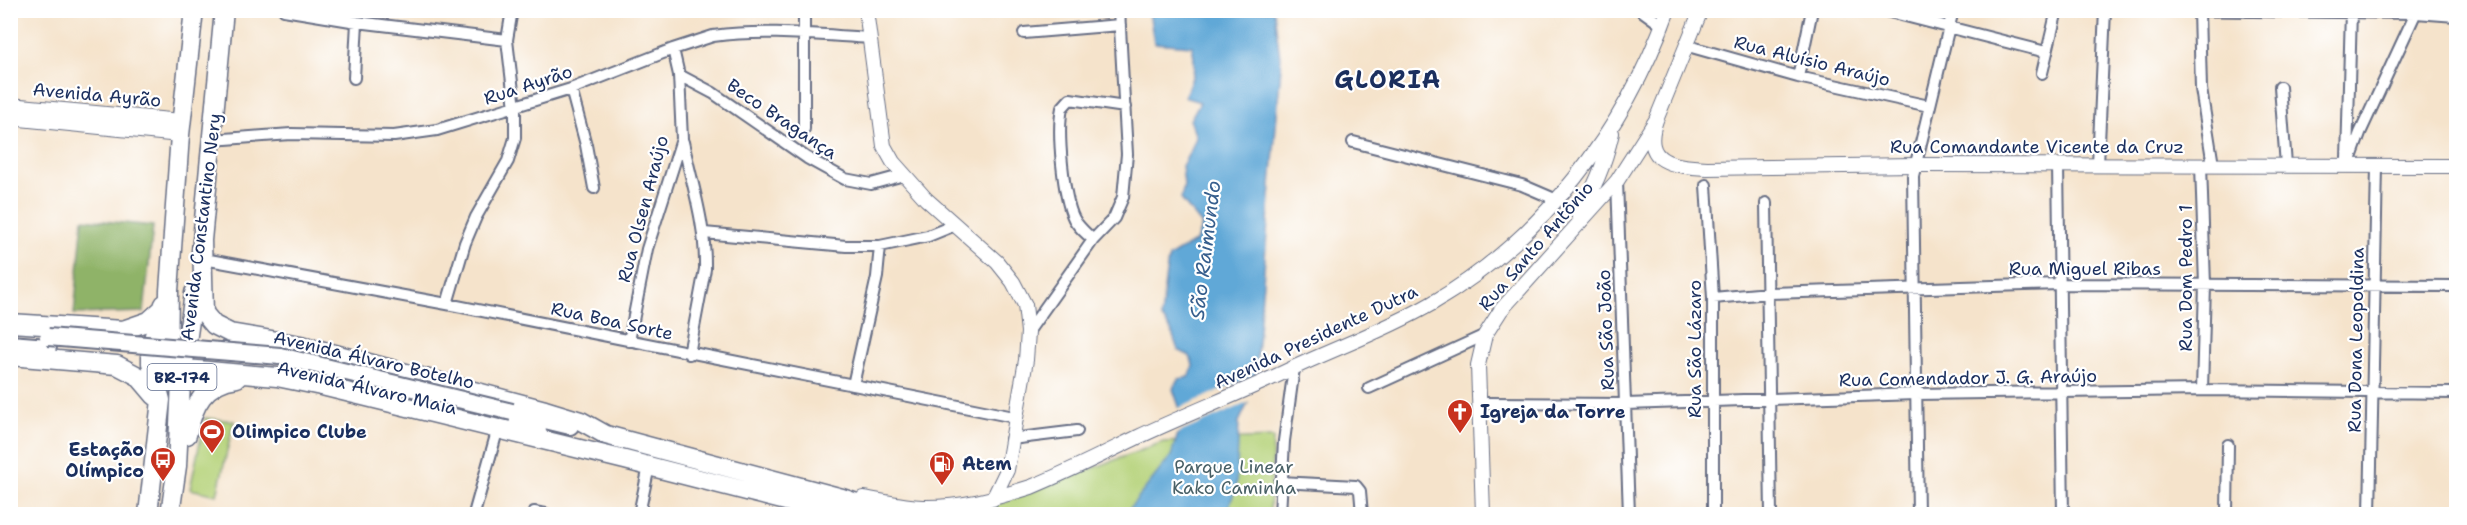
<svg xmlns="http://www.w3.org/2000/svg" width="2467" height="525" viewBox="0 0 2467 525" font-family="'Shantell Sans',sans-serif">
<rect width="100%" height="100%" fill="#fff"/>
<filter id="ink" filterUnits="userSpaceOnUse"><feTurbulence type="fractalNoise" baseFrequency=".0167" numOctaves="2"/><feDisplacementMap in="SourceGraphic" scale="12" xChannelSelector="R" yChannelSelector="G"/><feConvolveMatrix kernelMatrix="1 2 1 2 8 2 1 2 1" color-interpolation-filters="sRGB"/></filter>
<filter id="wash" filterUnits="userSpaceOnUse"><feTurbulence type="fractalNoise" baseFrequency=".008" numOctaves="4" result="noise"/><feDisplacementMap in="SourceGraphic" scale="24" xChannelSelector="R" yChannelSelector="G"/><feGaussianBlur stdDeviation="1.35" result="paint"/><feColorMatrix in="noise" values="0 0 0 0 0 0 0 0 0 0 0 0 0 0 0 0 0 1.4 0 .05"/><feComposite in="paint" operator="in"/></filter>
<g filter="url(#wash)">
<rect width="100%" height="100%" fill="#f5e3cb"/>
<path fill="#b4d177" stroke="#68806a" stroke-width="1.5" d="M 205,418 L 234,421 L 217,495 L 190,489 Z
M 1273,438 L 1270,514 L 935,514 L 984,509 L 1163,442 Z"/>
<path fill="#8fb368" stroke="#557163" stroke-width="1.5" d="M 83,219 L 153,226 L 144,312 L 74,314 Z"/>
<path fill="#61a8d7" stroke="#3e6c9a" stroke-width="1.5" d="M 1149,11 L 1274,11 L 1281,66 L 1254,390 L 1239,422 L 1236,488 L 1226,514 L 1125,514 L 1171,456 L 1183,418 L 1173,389 L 1179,379 L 1189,377 L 1193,365 L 1190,356 L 1178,350 L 1171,330 L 1161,317 C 1164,296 1164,277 1169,257 L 1196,241 L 1202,225 L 1181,199 L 1184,185 L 1182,166 L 1191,150 L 1196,137 L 1190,120 L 1200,102 L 1184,97 C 1193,79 1197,66 1192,46 L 1154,43 Z"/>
<path fill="#f5e3cb" d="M 1258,374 L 1257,391 L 1252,401 L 1174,435 L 1180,418 L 1177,409 Z"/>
</g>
<g filter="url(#ink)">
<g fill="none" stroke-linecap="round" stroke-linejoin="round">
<defs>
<path id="minor" d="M 284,10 L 357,22 L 507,40
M 804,10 L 804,129
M 1641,10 L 1663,26
M 1882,10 L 2046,52
M 2168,10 L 2416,13 L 2456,16
M 2199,10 L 2201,89 L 2213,165
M 1024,33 L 1120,25
M 1688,46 L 1798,77 L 1929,106
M 2042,73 L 2057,10
M 679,75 L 713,93 L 807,158 L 845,179 L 871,184 L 904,175
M 1798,77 L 1812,10
M 354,78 L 357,22
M 2280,87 L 2286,165
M 571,89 L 586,145 L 594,188
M 212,140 L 291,134 L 394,136 L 437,130 L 571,89 L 673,49 L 713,36 C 765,29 818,35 870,38
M 683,142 C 692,184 706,225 705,269 L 689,354
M 1353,142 L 1522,185 L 1557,200
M 2347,160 L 2351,10
M 2058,165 L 2063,514
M 2098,165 L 2105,10
M 2201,165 L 2205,285 L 2202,390
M 2348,166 L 2360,133 L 2417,10
M 1617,181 L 1629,514
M 1706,185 L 1713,298 L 1713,514
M 1766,203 L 1771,514
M 704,233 L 846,246 L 880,246 L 928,236 L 955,225
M 1093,240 C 1086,233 1079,228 1074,219 C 1063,197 1057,132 1062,108 L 1070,99 L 1125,107
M 204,259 L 447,304 L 1014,417
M 1713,298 L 1769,293 L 2060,284 L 2456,286
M 447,304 L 465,243 L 476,217 L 508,161 L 515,138 L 515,108 L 507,40 L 512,10
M 1028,332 L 1093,240 L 1114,218 L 1123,197 L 1127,154 L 1119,10
M 629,341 L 647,249 L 682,139 L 679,75 L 673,49
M 853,385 L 877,277 L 880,246
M 1369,388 L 1485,335
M 1480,403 L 1626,404 L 1916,394 L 2202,390 L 2456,393
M 1011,439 L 1077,431
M 1280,482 L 1356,486 L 1360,491 L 1362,514
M 534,512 L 546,514
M 474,514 L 498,428
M 639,514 L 649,466
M 1280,514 L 1284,441 L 1294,368
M 1918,514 L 1913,176 L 1953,10
M 2227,514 L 2228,445
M 2370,514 L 2377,166"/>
<path id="tertiary" d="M 866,10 L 884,146 L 893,162 L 926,199 L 997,262 L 1013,282 L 1025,305 L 1028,332 L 1026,360 L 1007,470 L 993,499
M 10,105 L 181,121
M 10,118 L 180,135
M 1656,120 C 1641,164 1674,166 1707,168 L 1916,165 L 2456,166
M 1578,214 C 1595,189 1605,163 1612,133
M 863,498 C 883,501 902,506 922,507 C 960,508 996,498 1031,487 C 1068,472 1103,454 1138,437 C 1189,413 1241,393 1291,369 C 1338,347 1386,330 1431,304 C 1542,239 1625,131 1668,10
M 1483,514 L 1478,365 L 1485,335 L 1501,310 L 1617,181 L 1656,120 L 1701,10"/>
<path id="primary" d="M 10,344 L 48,347
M 512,412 L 570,426
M 508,422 L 538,431"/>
<path id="trunk" d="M 194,10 L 180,135 L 169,291 L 168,362 L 175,368 L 277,377 L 326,387 L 625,460 L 837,514
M 202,240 L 204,313 L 214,325 L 230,333 L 301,345 L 545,410 L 581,421 L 606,435 L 842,498 L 889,514
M 201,251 L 224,10
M 10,323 L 123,330 L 149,321 L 161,310
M 10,356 L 117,365 L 138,376 L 155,396
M 187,435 C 193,406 204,382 237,378
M 148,514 L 161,400 L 151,363 L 151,345 L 164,304
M 170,514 L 177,466 L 181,383 L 194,293"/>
</defs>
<use href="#minor" stroke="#676e84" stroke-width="14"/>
<use href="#tertiary" stroke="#676e84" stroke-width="16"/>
<use href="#primary" stroke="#676e84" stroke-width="20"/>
<use href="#trunk" stroke="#676e84" stroke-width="21"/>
<use href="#minor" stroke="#fff" stroke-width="10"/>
<use href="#tertiary" stroke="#fff" stroke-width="14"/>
<use href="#primary" stroke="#fff" stroke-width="16"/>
<use href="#trunk" stroke="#fff" stroke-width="18"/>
<defs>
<path id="primary-bridge" d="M 48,337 L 280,356 L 512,412"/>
</defs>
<use href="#primary-bridge" stroke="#676e84" stroke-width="20" stroke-linecap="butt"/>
<use href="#primary-bridge" stroke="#fff" stroke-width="16"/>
</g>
</g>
<defs>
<symbol id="church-pin" viewBox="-11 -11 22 30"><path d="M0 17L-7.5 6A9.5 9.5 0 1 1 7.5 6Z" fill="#c8321e" stroke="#fff"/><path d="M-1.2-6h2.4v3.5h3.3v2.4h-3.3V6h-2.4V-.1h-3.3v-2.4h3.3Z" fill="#fff"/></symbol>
<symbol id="stadium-pin" viewBox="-11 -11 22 30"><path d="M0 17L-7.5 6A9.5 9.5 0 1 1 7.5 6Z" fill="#c8321e" stroke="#fff"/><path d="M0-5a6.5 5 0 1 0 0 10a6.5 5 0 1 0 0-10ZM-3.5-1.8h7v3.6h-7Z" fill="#fff"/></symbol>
<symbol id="bus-pin" viewBox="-11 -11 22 30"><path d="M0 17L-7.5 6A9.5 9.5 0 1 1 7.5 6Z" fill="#c8321e" stroke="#fff"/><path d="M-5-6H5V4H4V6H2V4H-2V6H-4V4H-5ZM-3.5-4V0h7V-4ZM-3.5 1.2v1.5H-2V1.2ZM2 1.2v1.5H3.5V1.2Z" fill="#fff"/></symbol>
<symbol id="fuel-pin" viewBox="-11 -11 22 30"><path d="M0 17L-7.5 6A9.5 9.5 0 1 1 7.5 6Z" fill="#c8321e" stroke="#fff"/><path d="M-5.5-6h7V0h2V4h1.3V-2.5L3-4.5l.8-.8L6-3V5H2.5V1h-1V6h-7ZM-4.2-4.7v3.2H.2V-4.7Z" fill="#fff"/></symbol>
</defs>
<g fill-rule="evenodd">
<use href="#church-pin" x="1445" y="397" width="30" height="40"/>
<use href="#stadium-pin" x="197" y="417" width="30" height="40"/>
<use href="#bus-pin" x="148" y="445" width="30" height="40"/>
<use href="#fuel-pin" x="927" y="449" width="30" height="40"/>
</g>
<g text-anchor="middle" stroke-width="4.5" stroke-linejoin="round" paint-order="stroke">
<rect fill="#fff" stroke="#5f6d8e" stroke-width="1.5" x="147.5" y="364" width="69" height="26" rx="4.5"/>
<g font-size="16" font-weight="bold" fill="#1b2f5e">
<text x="182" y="383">BR-174</text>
</g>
<g font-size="18" fill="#1b2f5e" stroke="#fff">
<text transform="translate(1812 61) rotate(14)" y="6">Rua Aluísio Araújo</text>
<text transform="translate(528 85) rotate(-18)" y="6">Rua Ayrão</text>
<text transform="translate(97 95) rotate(5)" y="6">Avenida Ayrão</text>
<text transform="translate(782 119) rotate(34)" y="6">Beco Bragança</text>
<text x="2037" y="153">Rua Comandante Vicente da Cruz</text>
<text transform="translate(643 209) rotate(-75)" y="6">Rua Olsen Araújo</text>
<text transform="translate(201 227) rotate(-83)" y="6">Avenida Constantino Nery</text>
<text transform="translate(1536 246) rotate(-49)" y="6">Rua Santo Antônio</text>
<text x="2085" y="275">Rua Miguel Ribas</text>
<text transform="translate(2186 278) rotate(-90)" y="6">Rua Dom Pedro 1</text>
<text transform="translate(612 321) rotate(12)" y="6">Rua Boa Sorte</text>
<text transform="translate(1606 330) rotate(-92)" y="6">Rua São João</text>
<text transform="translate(1316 337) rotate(-25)" y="6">Avenida Presidente Dutra</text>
<text transform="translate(2356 340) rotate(-89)" y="6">Rua Dona Leopoldina</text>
<text transform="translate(1695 349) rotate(-90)" y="6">Rua São Lázaro</text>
<text transform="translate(374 360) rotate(13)" y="6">Avenida Álvaro Botelho</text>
<text transform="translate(1968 378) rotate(-1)" y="6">Rua Comendador J. G. Araújo</text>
<text transform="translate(367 388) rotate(13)" y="6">Avenida Álvaro Maia</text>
</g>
<g font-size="18" font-weight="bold" fill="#1b2f5e" stroke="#fff" text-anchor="start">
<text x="1480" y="418">Igreja da Torre</text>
<text x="232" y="438">Olimpico Clube</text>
<text x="144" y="456" text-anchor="end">Estação<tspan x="144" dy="21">Olímpico</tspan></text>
<text x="962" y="470">Atem</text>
</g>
<g font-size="18" fill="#496066" stroke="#fff">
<text x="1234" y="473">Parque Linear<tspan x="1234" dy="21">Kako Caminha</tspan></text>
</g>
<g font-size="20" font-style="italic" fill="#375f8e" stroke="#fff">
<text transform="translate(1205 250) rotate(-83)" y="7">São Raimundo</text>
</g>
<g font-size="24" font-weight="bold" letter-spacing="1.5" fill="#1b2f5e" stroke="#fff">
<text x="1388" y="88">GLORIA</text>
</g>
</g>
<rect width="2467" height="525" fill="none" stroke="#fff" stroke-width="36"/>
</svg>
